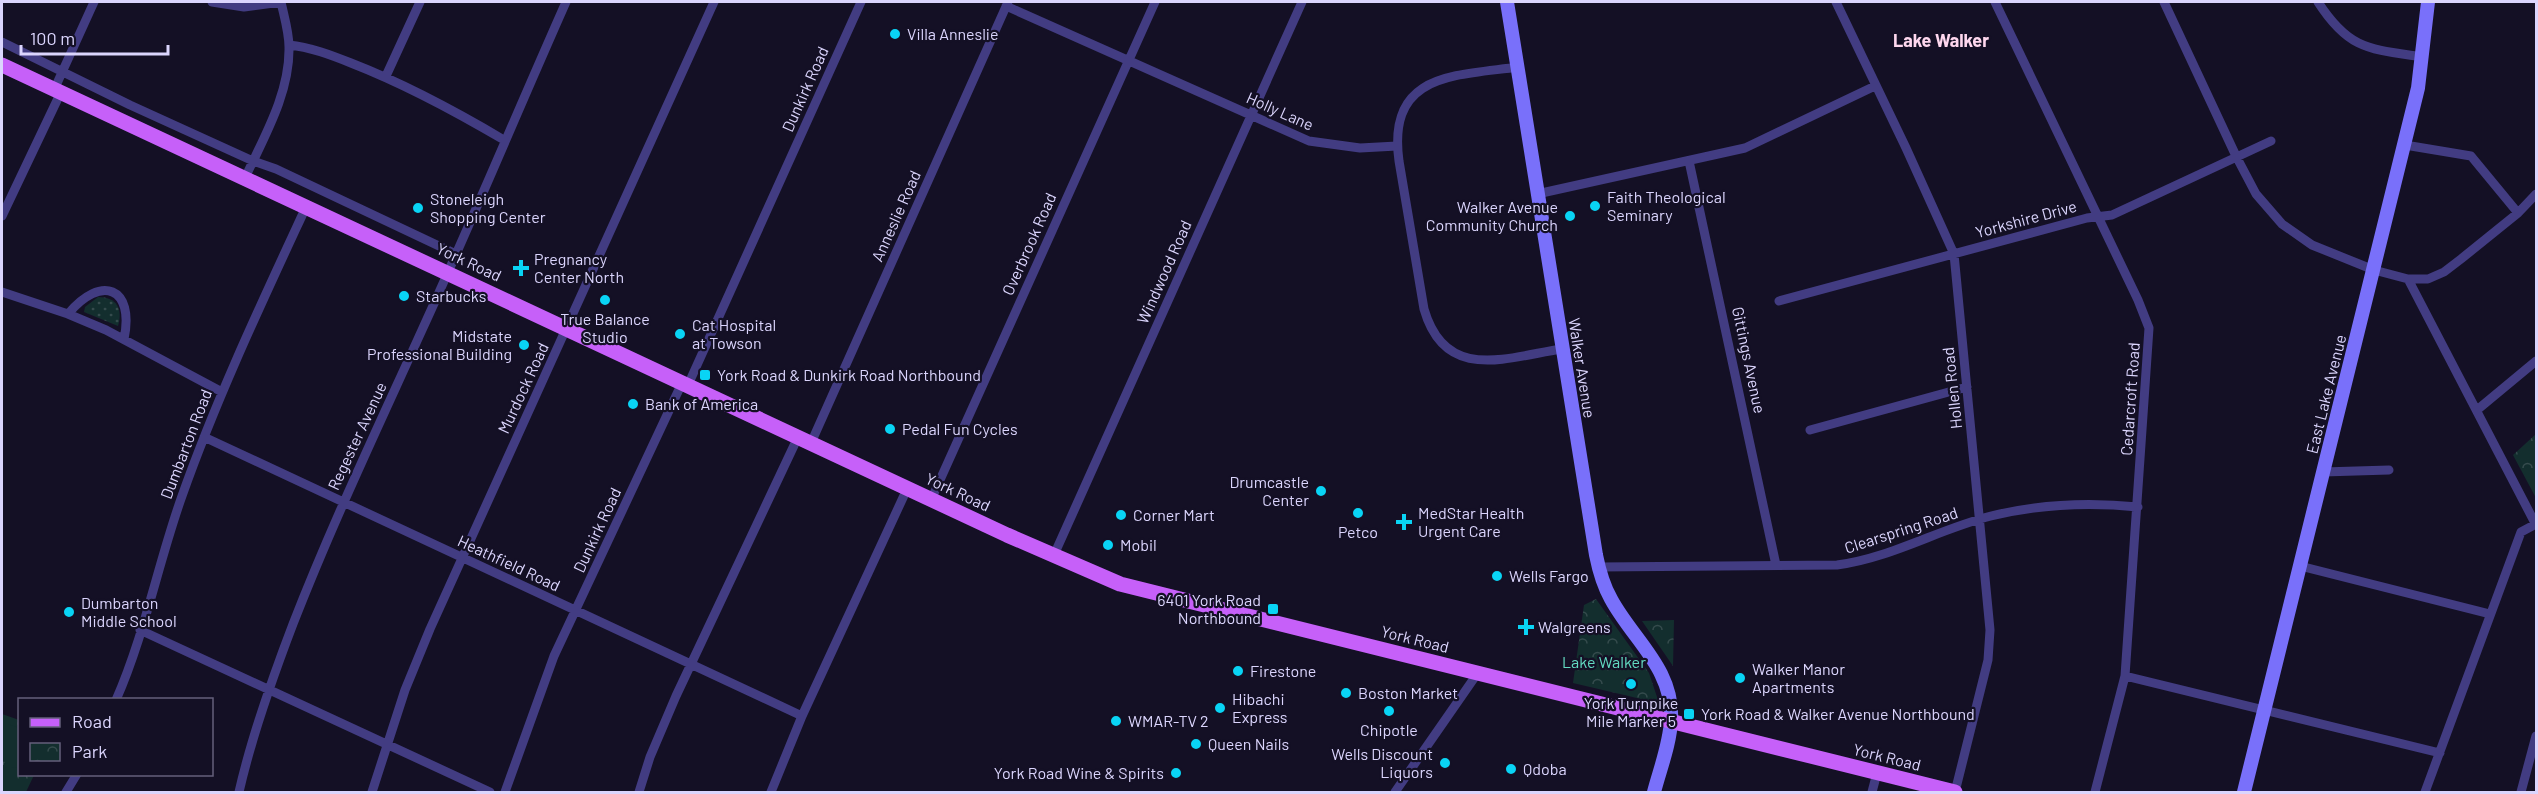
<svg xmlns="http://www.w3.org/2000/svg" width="2538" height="794" viewBox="0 0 2538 794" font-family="Barlow,sans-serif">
<defs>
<pattern id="grass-dots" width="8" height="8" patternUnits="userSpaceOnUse" patternTransform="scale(1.5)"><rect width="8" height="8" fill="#132e2e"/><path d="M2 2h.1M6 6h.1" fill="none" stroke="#354b4d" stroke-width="1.8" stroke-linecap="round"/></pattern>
<pattern id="park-crowns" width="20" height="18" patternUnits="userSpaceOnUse" patternTransform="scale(1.5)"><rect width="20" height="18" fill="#132e2e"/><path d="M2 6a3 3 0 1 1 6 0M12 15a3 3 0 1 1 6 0" fill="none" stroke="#354b4d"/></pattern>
</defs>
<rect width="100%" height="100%" fill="#141025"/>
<path fill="url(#grass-dots)" d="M 98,297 C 117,297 123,309 118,326 L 84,312 L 85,307 Z"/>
<path fill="url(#park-crowns)" d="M 2536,434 L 2536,498 L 2513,455 Z
M 1596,599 L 1649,673 L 1658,700 L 1654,702 L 1573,683 L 1584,605 Z
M 1674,620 L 1673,666 L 1642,621 Z
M 2,714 L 19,720 L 20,774 L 34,775 L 26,792 L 2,792 Z"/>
<path fill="#132e2e" d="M 8,724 L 19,728 L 19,768 L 11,767 L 2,760 L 2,729 Z
M 2,764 L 27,787 L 21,792 L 2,792 Z"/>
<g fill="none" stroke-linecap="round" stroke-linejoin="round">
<path stroke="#423c82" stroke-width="9" d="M 212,2 L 244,7 L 281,2
M 1836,2 L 1906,148 L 1954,254 L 1990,630 L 1988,660 L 1955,792
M 1995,2 L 2138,300 L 2149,328 L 2125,676 L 2095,792
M 2164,2 L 2236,156 L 2256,194 L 2282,224 L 2312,245 L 2374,270 L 2408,279 L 2428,279 L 2444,272 L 2461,259 L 2518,213 L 2536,194
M 2318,2 C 2349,50 2369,49 2423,57
M 1006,6 L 1309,141 L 1360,148 L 1397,146
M 2,42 L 130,105 L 253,161 L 276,169 L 456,254
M 289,45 C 310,47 331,55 351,63 C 405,84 455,111 504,140
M 1518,67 C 1453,76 1387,73 1399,161 L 1424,309 C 1445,382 1505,358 1561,349
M 386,76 L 420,2
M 54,90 L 94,2
M 2405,145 L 2471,156 L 2518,213
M 1689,161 L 1776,565
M 245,178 C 264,137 290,93 289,47 C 289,32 284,16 281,2
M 1537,194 L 1745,148 L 1875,86
M 2,216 L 61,92
M 2408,279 L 2536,525
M 2,292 L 68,314 L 106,330 L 222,392
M 1779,301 L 2087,218 L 2112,215 L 2271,141
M 68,314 C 101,274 135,287 124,339
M 688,385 L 861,2
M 2477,410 L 2536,361
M 1810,430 L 1967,387
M 204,437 L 802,716
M 811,443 L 1008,2
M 2323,472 L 2389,470
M 931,500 L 1155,2
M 1054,555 L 1302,2
M 2300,566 L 2490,614
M 1599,567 L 1837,565 C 1891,558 1939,529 1991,516 C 2040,504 2088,502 2138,507
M 140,630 L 490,792
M 2125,676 L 2440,753
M 116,700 C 145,634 158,563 182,496 C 217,397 262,302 306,207
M 66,792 L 77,774
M 239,792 C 252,735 272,679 293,624 C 332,524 378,427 422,330 C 472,221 518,110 566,2
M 372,792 L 405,690 L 430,629 L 714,2
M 505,792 L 554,656 L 682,383
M 639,792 L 650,757 L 676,696 L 798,437
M 771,792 L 802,716 L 907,489
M 1395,792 L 1477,674
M 1872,792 L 1877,773
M 2425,792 L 2521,532 L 2536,524
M 2521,792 L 2536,736"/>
<path stroke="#7970fa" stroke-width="14" d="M 1507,2 L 1596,555 C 1599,570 1603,585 1611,599 C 1633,640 1674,669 1671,720 C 1670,744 1660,769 1654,792
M 2244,792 L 2418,88 L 2428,2"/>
<path stroke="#c660f9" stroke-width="15" d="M 2,65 L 1007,535 L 1120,584 L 1955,792"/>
</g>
<g fill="#09d4f5" stroke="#141025" stroke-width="2">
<circle cx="895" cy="34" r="6"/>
<circle cx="1595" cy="206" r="6"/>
<circle cx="418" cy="208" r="6"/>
<circle cx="1570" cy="216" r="6"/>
<path d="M518 259h6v6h6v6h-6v6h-6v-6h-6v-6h6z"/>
<circle cx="404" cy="296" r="6"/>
<circle cx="605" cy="300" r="6"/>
<circle cx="680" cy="334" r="6"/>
<circle cx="524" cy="345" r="6"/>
<rect x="699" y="369" width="12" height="12" rx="3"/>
<circle cx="633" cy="404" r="6"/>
<circle cx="890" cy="429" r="6"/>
<circle cx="1321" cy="491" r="6"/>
<circle cx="1358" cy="513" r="6"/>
<circle cx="1121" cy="515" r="6"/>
<path d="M1401 513h6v6h6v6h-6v6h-6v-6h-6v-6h6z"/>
<circle cx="1108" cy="545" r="6"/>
<circle cx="1497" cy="576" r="6"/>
<rect x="1267" y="603" width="12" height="12" rx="3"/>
<circle cx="69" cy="612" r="6"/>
<path d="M1523 618h6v6h6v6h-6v6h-6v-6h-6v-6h6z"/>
<circle cx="1238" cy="671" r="6"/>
<circle cx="1740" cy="678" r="6"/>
<circle cx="1631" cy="684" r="6"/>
<circle cx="1346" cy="693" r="6"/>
<circle cx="1220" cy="708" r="6"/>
<circle cx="1389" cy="711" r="6"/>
<rect x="1683" y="708" width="12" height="12" rx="3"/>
<circle cx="1116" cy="721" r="6"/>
<circle cx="1196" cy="744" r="6"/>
<circle cx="1445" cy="763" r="6"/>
<circle cx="1511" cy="769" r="6"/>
<circle cx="1176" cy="773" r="6"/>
</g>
<g text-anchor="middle" stroke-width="4.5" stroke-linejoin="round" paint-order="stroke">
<g font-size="16" fill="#dbd5fd" stroke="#141025" text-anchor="start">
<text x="907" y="40">Villa Anneslie</text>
<text x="1607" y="203">Faith Theological<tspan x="1607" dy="18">Seminary</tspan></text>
<text x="430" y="205">Stoneleigh<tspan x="430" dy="18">Shopping Center</tspan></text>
<text x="1558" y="213" text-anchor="end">Walker Avenue<tspan x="1558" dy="18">Community Church</tspan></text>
<text x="534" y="265">Pregnancy<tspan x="534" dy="18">Center North</tspan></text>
<text x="416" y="302">Starbucks</text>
<text x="605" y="325" text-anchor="middle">True Balance<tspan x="605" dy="18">Studio</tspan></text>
<text x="692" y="331">Cat Hospital<tspan x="692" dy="18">at Towson</tspan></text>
<text x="512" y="342" text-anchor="end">Midstate<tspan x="512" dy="18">Professional Building</tspan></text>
<text x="717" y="381">York Road &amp; Dunkirk Road Northbound</text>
<text x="645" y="410">Bank of America</text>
<text x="902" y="435">Pedal Fun Cycles</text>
<text x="1309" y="488" text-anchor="end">Drumcastle<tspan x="1309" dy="18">Center</tspan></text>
<text x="1418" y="519">MedStar Health<tspan x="1418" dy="18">Urgent Care</tspan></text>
<text x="1133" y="521">Corner Mart</text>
<text x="1358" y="538" text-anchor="middle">Petco</text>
<text x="1120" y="551">Mobil</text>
<text x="1509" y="582">Wells Fargo</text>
<text x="1261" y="606" text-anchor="end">6401 York Road<tspan x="1261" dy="18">Northbound</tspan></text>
<text x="81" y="609">Dumbarton<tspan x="81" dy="18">Middle School</tspan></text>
<text x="1538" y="633">Walgreens</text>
<text x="1752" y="675">Walker Manor<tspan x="1752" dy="18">Apartments</tspan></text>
<text x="1250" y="677">Firestone</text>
<text x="1358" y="699">Boston Market</text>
<text x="1232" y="705">Hibachi<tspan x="1232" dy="18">Express</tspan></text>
<text x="1631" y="709" text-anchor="middle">York Turnpike<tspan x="1631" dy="18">Mile Marker 5</tspan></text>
<text x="1701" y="720">York Road &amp; Walker Avenue Northbound</text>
<text x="1128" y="727">WMAR-TV 2</text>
<text x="1389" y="736" text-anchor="middle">Chipotle</text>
<text x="1208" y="750">Queen Nails</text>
<text x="1433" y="760" text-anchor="end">Wells Discount<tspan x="1433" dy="18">Liquors</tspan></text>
<text x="1523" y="775">Qdoba</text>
<text x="1164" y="779" text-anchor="end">York Road Wine &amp; Spirits</text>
</g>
<g font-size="16" fill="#dbd5fd" stroke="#141025">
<text transform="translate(805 89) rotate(-66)" y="6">Dunkirk Road</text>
<text transform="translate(1280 111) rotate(24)" y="6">Holly Lane</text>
<text transform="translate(896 216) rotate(-66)" y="6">Anneslie Road</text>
<text transform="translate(2026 219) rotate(-15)" y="6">Yorkshire Drive</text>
<text transform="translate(1029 244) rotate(-66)" y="6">Overbrook Road</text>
<text transform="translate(469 262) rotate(25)" y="6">York Road</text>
<text transform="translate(1164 272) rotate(-66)" y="6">Windwood Road</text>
<text transform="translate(1749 360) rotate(78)" y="6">Gittings Avenue</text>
<text transform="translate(1582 368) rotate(81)" y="6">Walker Avenue</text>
<text transform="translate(523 388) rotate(-65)" y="6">Murdock Road</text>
<text transform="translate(1952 388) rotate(-96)" y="6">Hollen Road</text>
<text transform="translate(2326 394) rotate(-76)" y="6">East Lake Avenue</text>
<text transform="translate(2130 399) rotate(-86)" y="6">Cedarcroft Road</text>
<text transform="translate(357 436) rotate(-65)" y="6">Regester Avenue</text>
<text transform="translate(186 444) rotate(-69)" y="6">Dumbarton Road</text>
<text transform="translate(958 492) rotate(25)" y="6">York Road</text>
<text transform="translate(597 530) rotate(-65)" y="6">Dunkirk Road</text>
<text transform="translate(1901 530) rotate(-18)" y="6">Clearspring Road</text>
<text transform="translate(509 563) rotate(25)" y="6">Heathfield Road</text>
<text transform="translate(1415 639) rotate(14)" y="6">York Road</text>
<text transform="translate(1887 757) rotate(14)" y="6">York Road</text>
</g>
<g font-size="16" fill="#63dbc2" stroke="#141025">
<text x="1604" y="668">Lake Walker</text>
</g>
<g font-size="18" font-weight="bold" fill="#fed7ee" stroke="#141025">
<text x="1941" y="47">Lake Walker</text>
</g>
</g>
<rect width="2538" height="794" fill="none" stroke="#dbd5fd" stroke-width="6"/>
<rect x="18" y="698" width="195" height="78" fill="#141025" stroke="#645f7b" stroke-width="1.5"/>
<rect x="30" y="718" width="30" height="9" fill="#c660f9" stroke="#645f7b" stroke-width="1.5"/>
<text x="72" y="728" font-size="18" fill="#dbd5fd">Road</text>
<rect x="30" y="743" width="30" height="18" fill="url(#park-crowns)" stroke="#645f7b" stroke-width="1.5"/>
<text x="72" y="758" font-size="18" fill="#dbd5fd">Park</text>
<path d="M21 45v9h147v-9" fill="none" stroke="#dbd5fd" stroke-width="3"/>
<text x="30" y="45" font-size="18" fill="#dbd5fd" stroke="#141025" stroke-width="4.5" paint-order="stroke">100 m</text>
</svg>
